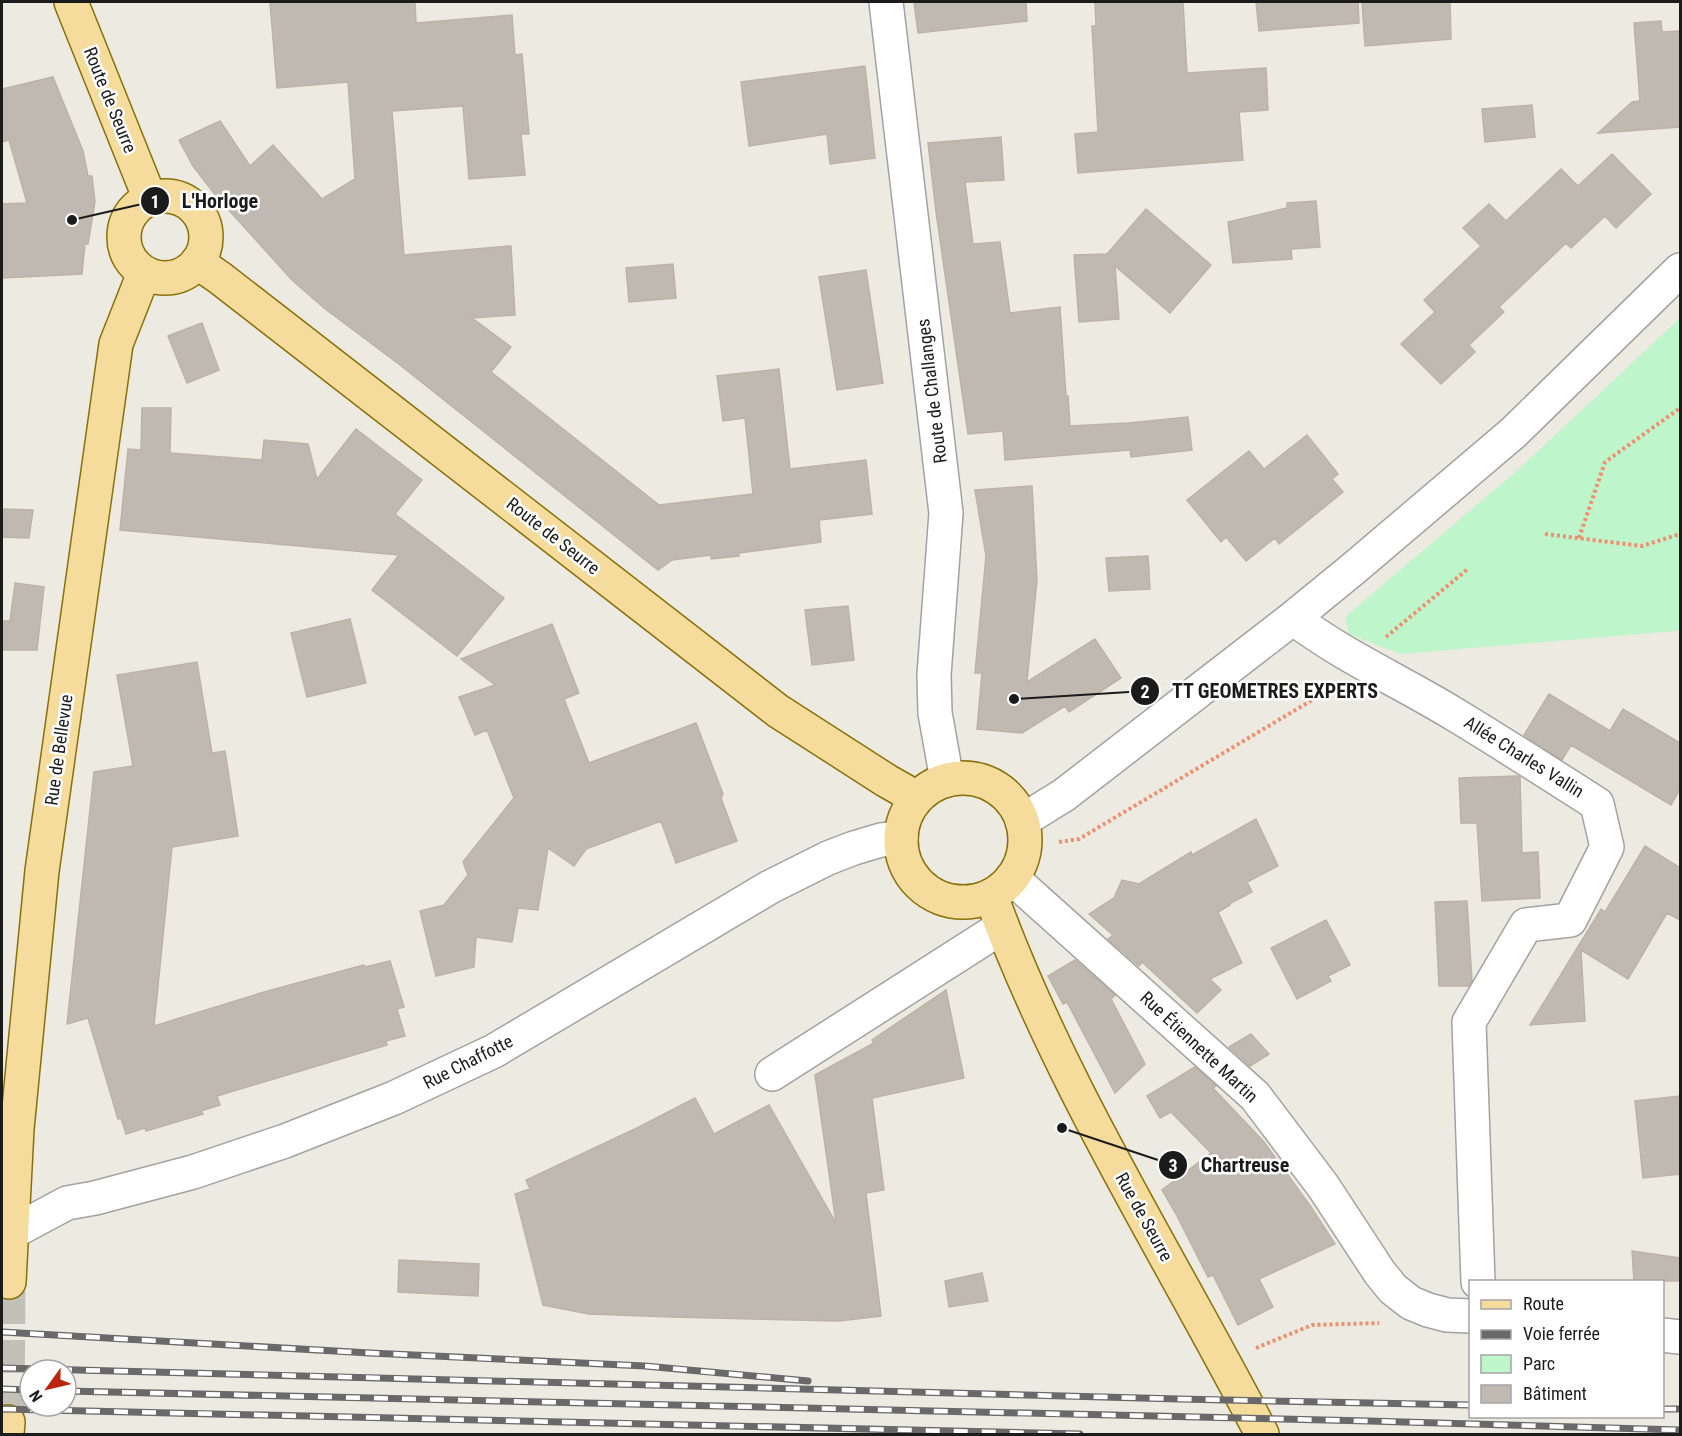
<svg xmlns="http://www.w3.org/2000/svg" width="1682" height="1436" viewBox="0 0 1682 1436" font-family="'Roboto Condensed',sans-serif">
<rect width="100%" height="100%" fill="#eceae1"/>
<path fill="#bff5cb" d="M 1680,318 L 1680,629 L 1677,631 L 1400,654 L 1349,634 L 1345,617 L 1520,468 Z"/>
<path fill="#c0b9b1" stroke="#bdb3a4" stroke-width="1.5" d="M 270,2 L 415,2 L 416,23 L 512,15 L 515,55 L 522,54 L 529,134 L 521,134 L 525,175 L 469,179 L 463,106 L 392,111 L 404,255 L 511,246 L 515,315 L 472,318 L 511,347 L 491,372 L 659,505 L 753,494 L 745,418 L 723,421 L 717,376 L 779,369 L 790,469 L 866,460 L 872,514 L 819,520 L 821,542 L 739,553 L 739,556 L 711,559 L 711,555 L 672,560 L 658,570 L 400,365 L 324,308 L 292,280 L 217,197 L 193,166 L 179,140 L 220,121 L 250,166 L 273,145 L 322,199 L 355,179 L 348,82 L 277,88 Z
M 914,2 L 1026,2 L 1027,21 L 918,33 Z
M 1095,2 L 1183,2 L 1187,73 L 1266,68 L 1268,110 L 1239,112 L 1243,160 L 1078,173 L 1075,134 L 1098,132 L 1092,26 L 1096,26 Z
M 1256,2 L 1358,2 L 1359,23 L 1259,31 Z
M 1362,2 L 1450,2 L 1451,39 L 1365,46 Z
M 1661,21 L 1662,32 L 1680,31 L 1680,127 L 1598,133 L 1632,102 L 1640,101 L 1634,23 Z
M 865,66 L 875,158 L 830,164 L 827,134 L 749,146 L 741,82 Z
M 53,77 L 83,151 L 88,176 L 92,176 L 95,202 L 88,244 L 85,244 L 82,274 L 2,278 L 2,204 L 27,203 L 9,140 L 2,142 L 2,89 Z
M 1532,105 L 1535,137 L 1485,142 L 1482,109 Z
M 1001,137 L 1004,180 L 965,182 L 973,244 L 1000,242 L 1010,313 L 1060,307 L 1066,396 L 1068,396 L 1070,426 L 1128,423 L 1188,417 L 1192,450 L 1131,457 L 1130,450 L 1005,460 L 1003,431 L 968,434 L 936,212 L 928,143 Z
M 1612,154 L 1651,194 L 1616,228 L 1605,216 L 1571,248 L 1566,243 L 1499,307 L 1504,312 L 1469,345 L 1475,352 L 1441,384 L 1401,344 L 1435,312 L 1424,300 L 1481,246 L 1463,228 L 1489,204 L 1506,221 L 1561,169 L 1578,186 Z
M 1316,201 L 1320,247 L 1291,249 L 1292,259 L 1233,263 L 1228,222 L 1287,208 L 1287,203 Z
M 1146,209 L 1211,265 L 1170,313 L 1115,266 L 1119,319 L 1079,322 L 1074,255 L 1107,254 Z
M 673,264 L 676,298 L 629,302 L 626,268 Z
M 866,270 L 883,383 L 837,390 L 819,277 Z
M 202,323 L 219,370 L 187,383 L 168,336 Z
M 142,408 L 171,408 L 170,453 L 262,460 L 264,440 L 308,444 L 317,479 L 356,429 L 422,480 L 395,514 L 504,598 L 457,656 L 372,590 L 399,555 L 120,530 L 128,449 L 141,450 Z
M 1307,435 L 1338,474 L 1332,479 L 1343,492 L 1279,544 L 1275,538 L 1246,561 L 1226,537 L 1221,542 L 1187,500 L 1249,451 L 1264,469 Z
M 1032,486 L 1037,580 L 1027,682 L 1095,639 L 1121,678 L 1069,712 L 1065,706 L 1022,733 L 977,729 L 982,673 L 975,673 L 986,556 L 975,490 Z
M 2,509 L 33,510 L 29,538 L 2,537 Z
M 1148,556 L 1150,589 L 1109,591 L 1106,558 Z
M 15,583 L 44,587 L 37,650 L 2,650 L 2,621 L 10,621 Z
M 848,606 L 854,660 L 812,665 L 805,610 Z
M 350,619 L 366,683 L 307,697 L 291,633 Z
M 552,624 L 579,693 L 564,699 L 589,763 L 696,723 L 723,794 L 721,798 L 737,841 L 676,863 L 661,821 L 586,849 L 574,866 L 548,848 L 538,910 L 518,908 L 512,942 L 476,937 L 474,967 L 436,976 L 420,911 L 444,905 L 468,875 L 463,862 L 514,798 L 487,730 L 475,735 L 459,697 L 495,685 L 461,659 Z
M 197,662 L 212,753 L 225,751 L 238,836 L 172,847 L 154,1026 L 264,992 L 364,965 L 365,967 L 390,961 L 404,1007 L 397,1009 L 405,1036 L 386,1041 L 387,1045 L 217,1096 L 220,1105 L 201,1111 L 203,1114 L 146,1131 L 145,1128 L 126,1134 L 121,1118 L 118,1119 L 88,1018 L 67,1024 L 94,772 L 133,766 L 117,675 Z
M 1549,694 L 1610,731 L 1623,709 L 1680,743 L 1680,789 L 1671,805 L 1571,745 L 1562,760 L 1524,735 Z
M 1517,776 L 1520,777 L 1522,853 L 1538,852 L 1540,898 L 1482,901 L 1477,823 L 1461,823 L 1459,778 Z
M 1256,819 L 1278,866 L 1247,882 L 1252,892 L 1229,904 L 1230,905 L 1218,912 L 1242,963 L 1210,979 L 1221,990 L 1197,1013 L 1142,962 L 1139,966 L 1108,939 L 1113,935 L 1089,914 L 1114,898 L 1122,880 L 1139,884 L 1191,852 L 1192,855 Z
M 1645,846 L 1680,868 L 1680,920 L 1667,913 L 1628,979 L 1581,950 L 1585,1021 L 1530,1025 L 1601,909 L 1605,912 Z
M 1467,901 L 1472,981 L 1469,986 L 1439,986 L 1435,902 Z
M 1326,920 L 1350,965 L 1328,976 L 1331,981 L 1297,999 L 1271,948 Z
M 1075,960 L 1115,995 L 1111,999 L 1145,1064 L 1115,1093 L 1067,1002 L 1063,1004 L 1048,976 Z
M 946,990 L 964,1078 L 872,1098 L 884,1190 L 866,1193 L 881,1316 L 839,1321 L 672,1317 L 589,1314 L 543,1305 L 515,1194 L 530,1189 L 526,1180 L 639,1127 L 695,1098 L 714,1134 L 769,1105 L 836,1223 L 815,1075 L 874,1043 L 872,1040 Z
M 1251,1034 L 1269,1054 L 1250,1066 L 1229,1047 Z
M 1195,1067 L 1216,1086 L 1213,1088 L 1264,1142 L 1311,1207 L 1335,1244 L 1259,1279 L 1273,1307 L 1238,1325 L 1213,1275 L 1208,1277 L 1176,1214 L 1162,1190 L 1211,1153 L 1171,1112 L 1160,1118 L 1147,1096 Z
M 1680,1096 L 1680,1174 L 1643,1178 L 1635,1101 Z
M 1632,1251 L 1680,1258 L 1680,1281 L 1634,1281 Z
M 399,1260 L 479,1264 L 478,1296 L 398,1292 Z
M 982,1273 L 988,1301 L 949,1307 L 945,1281 Z"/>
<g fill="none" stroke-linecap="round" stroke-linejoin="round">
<path stroke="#c2c1b9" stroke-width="33" stroke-dasharray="33 16" stroke-linecap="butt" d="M 8,1422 L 9,1282"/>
<defs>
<path id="minor" d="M 886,2 L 946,513 L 934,675 L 935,713 L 947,780
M 1293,618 C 1343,656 1400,681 1454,714 C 1502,743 1550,774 1597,804 L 1607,847 L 1570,920 L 1526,925 L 1469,1022 L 1478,1282
M 1022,821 L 1064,795 L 1293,618 L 1353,569 L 1513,433 L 1680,270
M 1012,878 L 1255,1096 L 1323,1186 L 1380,1273 L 1393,1289 L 1411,1303 L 1428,1310 L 1447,1315 L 1470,1316
M 772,1074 L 1002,927
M 2,1235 L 11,1233 L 67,1203 L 95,1198 L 193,1172 L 285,1141 L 394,1098 L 494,1051 L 770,887 L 828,858 L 854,848 L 881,840 L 901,838
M 1662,1335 L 1680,1337"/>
<path id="major" d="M 71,2 L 150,199
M124 237a41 41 0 1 1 82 0a41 41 0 1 1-82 0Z
M 197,262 L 220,278 L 778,711 L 887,781 L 917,798
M901 840a62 62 0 1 1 124 0a62 62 0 1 1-124 0Z
M 991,896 C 1060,1086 1170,1256 1262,1434
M 9,1282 L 17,1129 L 42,871 L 116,344 L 144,273
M 7,1434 L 8,1422"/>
</defs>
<use href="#minor" stroke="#a2a2a2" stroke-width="36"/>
<use href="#major" stroke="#897109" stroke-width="36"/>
<path stroke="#f08e6e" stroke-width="4" stroke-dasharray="3 3" stroke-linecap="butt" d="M 1545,534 L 1642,546 L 1680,534
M 1579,538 L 1605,462 L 1680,408
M 1386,637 L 1469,568
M 1059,842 L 1079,839 L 1334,687
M 1256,1348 L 1312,1325 L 1379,1323"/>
<use href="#minor" stroke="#fff" stroke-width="33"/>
<use href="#major" stroke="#f5dc9d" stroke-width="33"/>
<defs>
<path id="rail" d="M 2,1332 L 370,1353 L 645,1366 L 808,1381
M 2,1368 L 1179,1399 L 1470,1405
M 2,1389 L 30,1390
M 66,1391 L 1369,1421 L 1680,1430
M 2,1409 L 1080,1434
M 1662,1409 L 1680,1409"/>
</defs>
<use href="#rail" stroke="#696969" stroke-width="7"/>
<use href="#rail" stroke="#fff" stroke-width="4.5" stroke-dasharray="14" stroke-linecap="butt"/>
</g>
<g text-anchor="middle" stroke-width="5" stroke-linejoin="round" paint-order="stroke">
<g font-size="18" fill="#1b1b1b" stroke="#fff">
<text transform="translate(110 100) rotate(68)" y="6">Route de Seurre</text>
<text transform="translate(932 391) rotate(-97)" y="6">Route de Challanges</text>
<text transform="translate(553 536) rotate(38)" y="6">Route de Seurre</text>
<text transform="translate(59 750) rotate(-82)" y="6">Rue de Bellevue</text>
<text transform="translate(1524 757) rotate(32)" y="6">Allée Charles Vallin</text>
<text transform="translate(1199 1047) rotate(43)" y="6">Rue Étiennette Martin</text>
<text transform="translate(468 1062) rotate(-27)" y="6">Rue Chaffotte</text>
<text transform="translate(1144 1217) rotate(61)" y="6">Rue de Seurre</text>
</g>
</g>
<path fill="none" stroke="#1b1b1b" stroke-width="2" d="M72 220L155 201M1014 699L1145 691M1062 1128L1173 1165"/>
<g fill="#1b1b1b" stroke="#fff" stroke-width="2">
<circle cx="72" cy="220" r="6"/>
<circle cx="1014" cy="699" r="6"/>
<circle cx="1062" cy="1128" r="6"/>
<circle cx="155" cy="201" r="15"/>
<circle cx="1145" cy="691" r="15"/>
<circle cx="1173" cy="1165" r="15"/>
</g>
<g font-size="18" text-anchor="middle" font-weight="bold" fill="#fff">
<text x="155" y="208">1</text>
<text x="1145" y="698">2</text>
<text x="1173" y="1172">3</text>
</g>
<g font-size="20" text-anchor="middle" font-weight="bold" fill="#1b1b1b" stroke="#fff" stroke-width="5" stroke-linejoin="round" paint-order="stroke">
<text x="220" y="208">L'Horloge</text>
<text x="1275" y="698">TT GEOMETRES EXPERTS</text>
<text x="1245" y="1172">Chartreuse</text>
</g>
<rect width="1682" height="1436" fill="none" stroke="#1b1b1b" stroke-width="6"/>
<rect x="1469" y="1280" width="195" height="138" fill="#ffffff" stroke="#a4a4a4" stroke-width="1.5"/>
<rect x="1481" y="1300" width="30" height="9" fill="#f5dc9d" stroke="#a4a4a4" stroke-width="1.5"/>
<text x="1523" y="1310" font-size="18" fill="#1b1b1b">Route</text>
<rect x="1481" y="1330" width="30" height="9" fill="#696969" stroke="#a4a4a4" stroke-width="1.5"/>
<text x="1523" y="1340" font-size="18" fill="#1b1b1b">Voie ferrée</text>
<rect x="1481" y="1355" width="30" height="18" fill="#bff5cb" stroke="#a4a4a4" stroke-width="1.5"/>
<text x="1523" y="1370" font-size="18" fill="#1b1b1b">Parc</text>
<rect x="1481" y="1385" width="30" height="18" fill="#c0b9b1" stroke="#a4a4a4" stroke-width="1.5"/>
<text x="1523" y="1400" font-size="18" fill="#1b1b1b">Bâtiment</text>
<g transform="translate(48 1388) rotate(236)"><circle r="28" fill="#ffffff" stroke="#a4a4a4" stroke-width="1.5"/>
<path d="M0-4.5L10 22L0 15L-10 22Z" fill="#ba250c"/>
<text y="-9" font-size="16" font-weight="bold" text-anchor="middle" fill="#1b1b1b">N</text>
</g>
</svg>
